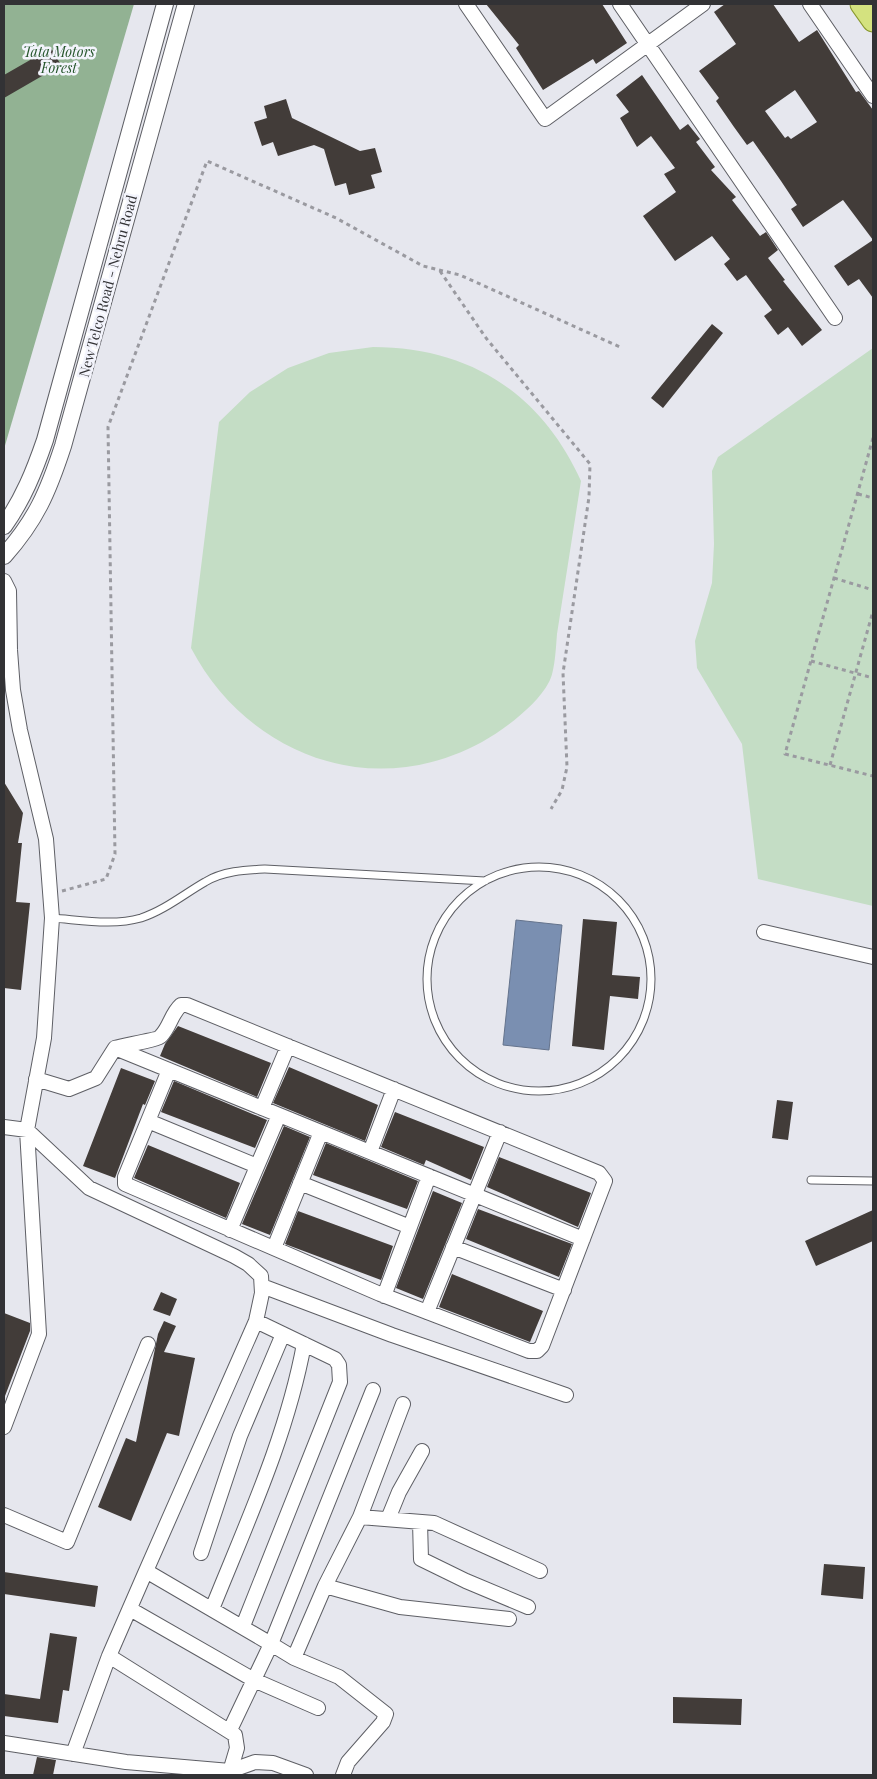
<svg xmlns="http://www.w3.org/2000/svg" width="877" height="1779" viewBox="0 0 877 1779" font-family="'Playfair Display',serif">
<rect width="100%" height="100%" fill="#e6e7ee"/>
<path fill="#c4ddc5" d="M 373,347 C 469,347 541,393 581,481 C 573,532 565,583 557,634 C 556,646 555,672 549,682 C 537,705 505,729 482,742 C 372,802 248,756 191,648 L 219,422 L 250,392 L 288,368 L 329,353 Z
M 873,348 L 873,906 L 758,879 L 742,744 L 697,668 L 695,641 L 712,583 L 714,544 L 712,471 L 718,457 Z"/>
<path fill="#92b293" d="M 4,4 L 134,4 L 4,449 Z"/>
<path fill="#7a8fb1" stroke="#64738c" d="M 516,920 L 562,925 L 549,1050 L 503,1045 Z"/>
<path fill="#423c39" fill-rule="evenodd" d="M 486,4 L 602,4 L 627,43 L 596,64 L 593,59 L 543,90 L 516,48 L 519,45 Z
M 725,4 L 773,4 L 799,42 L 817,30 L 856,92 L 859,91 L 873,110 L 873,298 L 859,279 L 848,286 L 834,266 L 873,240 L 843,200 L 803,227 L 791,209 L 797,205 L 781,181 L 753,141 L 747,145 L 734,127 L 716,101 L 719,98 L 699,71 L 736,44 L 714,12 ZM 795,90 L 817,122 L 791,139 L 788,136 L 785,138 L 765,111 Z
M 51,48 L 61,65 L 4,98 L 4,75 Z
M 642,75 L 680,130 L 688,124 L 700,139 L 696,142 L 715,167 L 711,170 L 736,197 L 732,200 L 760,236 L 766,232 L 778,250 L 768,258 L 785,280 L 783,281 L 822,330 L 802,346 L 788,327 L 778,335 L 764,316 L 772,310 L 746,275 L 737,281 L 724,264 L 730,259 L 712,236 L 675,261 L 643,216 L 676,192 L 664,174 L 675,168 L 651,136 L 637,147 L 620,118 L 629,112 L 616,95 Z
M 286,99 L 292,118 L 360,151 L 375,148 L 382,172 L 371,175 L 375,188 L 349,195 L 346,183 L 335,186 L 324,149 L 314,145 L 278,156 L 273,142 L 262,146 L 254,122 L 267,118 L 264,106 Z
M 712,324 L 723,333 L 663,408 L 651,398 Z
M 4,782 L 23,813 L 18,843 L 22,843 L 16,902 L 30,903 L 21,990 L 4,988 Z
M 583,919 L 617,922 L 612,975 L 640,977 L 638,999 L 610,996 L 604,1050 L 572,1046 Z
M 178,1026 L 271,1063 L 257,1097 L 160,1056 L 165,1044 Z
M 289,1067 L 378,1105 L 365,1141 L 273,1103 Z
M 121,1068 L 155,1081 L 145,1105 L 143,1104 L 115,1178 L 83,1166 Z
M 174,1081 L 267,1120 L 255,1148 L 161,1112 Z
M 777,1100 L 793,1102 L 788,1140 L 772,1138 Z
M 395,1112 L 484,1147 L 471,1180 L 426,1160 L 424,1165 L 381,1147 Z
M 284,1126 L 310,1137 L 270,1235 L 242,1224 Z
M 326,1143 L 418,1181 L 407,1209 L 313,1175 Z
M 148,1145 L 240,1183 L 226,1218 L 134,1178 Z
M 499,1157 L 591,1193 L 578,1227 L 487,1187 Z
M 433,1191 L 462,1203 L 423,1299 L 396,1288 Z
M 478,1209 L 572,1244 L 559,1277 L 466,1239 Z
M 873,1210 L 873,1241 L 816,1266 L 805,1241 Z
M 298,1211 L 393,1246 L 381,1280 L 285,1244 Z
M 452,1274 L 543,1311 L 530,1342 L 439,1307 Z
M 161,1292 L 177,1299 L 170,1316 L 153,1310 Z
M 4,1313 L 30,1323 L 30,1331 L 5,1396 Z
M 164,1321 L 176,1326 L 164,1352 L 195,1358 L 179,1436 L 167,1433 L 131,1521 L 98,1507 L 126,1438 L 136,1442 L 158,1334 Z
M 824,1564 L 865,1567 L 863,1599 L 821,1595 Z
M 4,1572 L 98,1586 L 95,1607 L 4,1594 Z
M 50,1633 L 77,1637 L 69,1691 L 63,1690 L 58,1723 L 4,1716 L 4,1694 L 40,1699 Z
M 673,1697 L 742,1699 L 741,1725 L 673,1723 Z
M 37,1757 L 56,1760 L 53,1775 L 33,1775 Z"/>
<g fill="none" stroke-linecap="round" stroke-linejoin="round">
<defs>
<path id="service" d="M427 979a112 112 0 1 1 224 0a112 112 0 1 1-224 0Z
M 52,918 C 81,920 113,926 141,918 C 165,910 184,894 205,882 C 223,871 245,870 265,869 L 485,881
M 811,1180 L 873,1181"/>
<path id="minor" d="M 466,4 L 545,119 L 703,4
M 620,4 L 835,318
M 810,4 L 873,96
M 4,581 L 9,591 L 10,650 L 13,690 L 20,730 L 46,839 L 52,918 L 44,1038 L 27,1130 L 39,1334 L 4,1427
M 764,932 L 873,957
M 115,1048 C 123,1045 158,1040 161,1036 C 170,1027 171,1014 181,1005 L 187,1005 L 599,1173 L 605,1181 L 542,1346 L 537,1351 L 529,1351 L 380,1294 L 125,1184 L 125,1177 L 169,1070
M 36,1079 L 69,1089 L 96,1078 L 115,1048 L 583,1239
M 262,1108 L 288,1046
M 148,1121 L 257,1166
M 4,1127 L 27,1130 L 89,1188 L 234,1256 L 248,1264 L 261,1276 L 262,1293 L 256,1321 L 146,1571 L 271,1644 L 230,1730
M 370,1152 L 394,1089
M 300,1183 L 410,1227
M 230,1230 L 279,1115
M 453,1247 L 564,1290
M 274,1248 L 321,1132
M 262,1286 L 392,1335 L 566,1395
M 384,1296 L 429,1176
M 427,1312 L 500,1132
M 4,1515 L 67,1542 L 148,1344
M 360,1517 L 434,1523 L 540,1571
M 388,1519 L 399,1492 L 422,1451
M 420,1522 L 421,1559 L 466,1581 L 528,1607
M 201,1553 L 240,1436 L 283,1334
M 325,1586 L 400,1607 L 509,1619
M 130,1609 L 254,1680 L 318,1708
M 212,1609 C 247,1522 287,1436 304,1344
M 243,1626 L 340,1382 L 339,1365 L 335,1359 L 256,1321
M 109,1656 L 235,1735 L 237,1748 L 229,1775
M 294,1658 L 325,1586 L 360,1517 L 403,1404
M 4,1743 L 126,1762 L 230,1771 L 255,1762 L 273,1763 L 306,1775
M 73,1754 L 109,1656 L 146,1571
M 343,1775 L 348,1762 L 383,1722 L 386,1714 L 339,1677 L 294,1658 L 271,1644 L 373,1390"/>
<path id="tertiary" d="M 4,526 C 23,499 34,472 45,440 L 165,4
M 4,556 C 36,520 48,492 63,446 L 186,4"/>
<path id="primary" d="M 861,4 L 873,21"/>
</defs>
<use href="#service" stroke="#5e5f65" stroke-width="9"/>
<use href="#minor" stroke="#5e5f65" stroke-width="16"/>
<use href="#tertiary" stroke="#5e5f65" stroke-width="18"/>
<use href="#primary" stroke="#89982e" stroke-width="23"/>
<path stroke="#9a9aa0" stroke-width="3" stroke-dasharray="4 4" stroke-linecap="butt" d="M 440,271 L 486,338 L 590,464 L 589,497 L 563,673 L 567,767 L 562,790 L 551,809
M 873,438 L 785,754 L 873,776
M 858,494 L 873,498
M 834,578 L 873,590
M 811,661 L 873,678
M 830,765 L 873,611
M 62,891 L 106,879 L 115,854 L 108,427 L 207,161 L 336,218 L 423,266 L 460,275 L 620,347"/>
<use href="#service" stroke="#fff" stroke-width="7"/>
<use href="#minor" stroke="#fff" stroke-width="14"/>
<use href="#tertiary" stroke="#fff" stroke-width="16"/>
<use href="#primary" stroke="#d4e27f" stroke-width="21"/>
</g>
<g text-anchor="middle" stroke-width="5" stroke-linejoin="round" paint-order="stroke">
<g font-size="14" font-style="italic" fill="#26562c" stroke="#f3f4fc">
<text x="59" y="57">Tata Motors<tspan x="59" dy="16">Forest</tspan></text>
</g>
<g font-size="14" fill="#323235" stroke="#f3f4fc">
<text transform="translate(108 286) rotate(-75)" y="5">New Telco Road - Nehru Road</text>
</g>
</g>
<rect width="877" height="1779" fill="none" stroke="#323235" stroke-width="10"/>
</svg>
